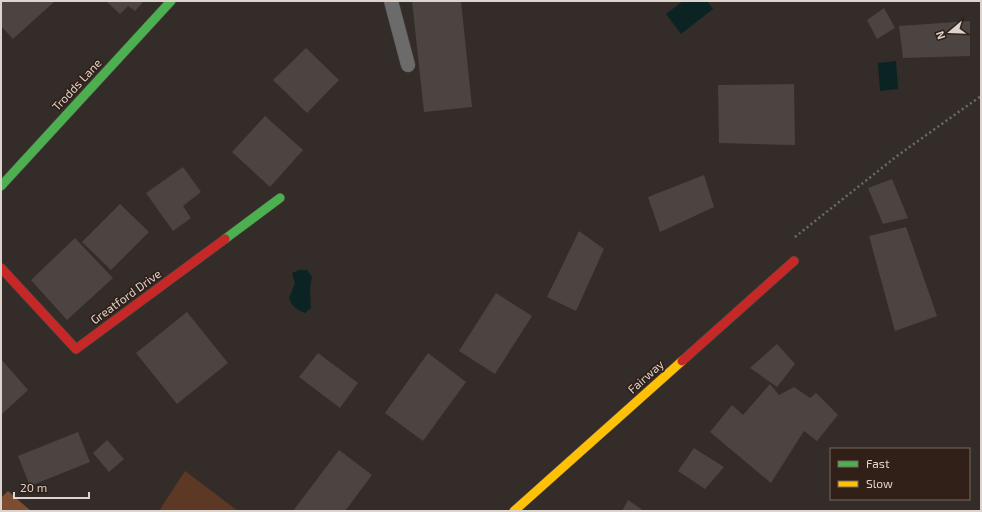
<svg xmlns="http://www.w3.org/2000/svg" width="982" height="512" viewBox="0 0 982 512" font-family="'Exo 2',sans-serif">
<rect width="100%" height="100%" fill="#342c28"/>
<path fill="#5d3925" d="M 185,471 L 238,511 L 159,511 Z"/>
<path fill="#7d4d32" d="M 8,491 L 31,511 L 1,511 L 1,498 Z"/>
<path fill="#0b2423" d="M 683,1 L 707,1 L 713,9 L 681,34 L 666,14 Z
M 896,61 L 898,89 L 880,91 L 878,63 Z
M 299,270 L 307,270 L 312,277 L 310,289 L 311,308 L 305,313 C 297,310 292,307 289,298 L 295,283 L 292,273 Z"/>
<path fill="#4b4440" d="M 1,1 L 55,1 L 13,39 L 1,26 Z
M 106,1 L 144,1 L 135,11 L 128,6 L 120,14 Z
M 412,1 L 461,1 L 472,107 L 424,112 Z
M 884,8 L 895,28 L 877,39 L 867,20 Z
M 970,21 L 970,56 L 903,58 L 899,26 Z
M 306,48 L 339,80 L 307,113 L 273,80 Z
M 794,84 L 795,145 L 719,143 L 718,85 Z
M 265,116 L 303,150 L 270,187 L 232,152 Z
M 183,167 L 201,192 L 183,206 L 191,218 L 173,231 L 146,193 Z
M 704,175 L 714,207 L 660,232 L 648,197 Z
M 892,179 L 908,218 L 883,224 L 868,188 Z
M 120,204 L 149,232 L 111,270 L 82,242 Z
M 906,227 L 937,316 L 895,331 L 869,236 Z
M 579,231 L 604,249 L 576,311 L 547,297 Z
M 75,238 L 113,278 L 67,320 L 31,280 Z
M 496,293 L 532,316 L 495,374 L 459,351 Z
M 187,312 L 228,363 L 177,404 L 136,353 Z
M 777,344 L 795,364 L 777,387 L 750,368 Z
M 318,353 L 358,383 L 340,408 L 299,377 Z
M 428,353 L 466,382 L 423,441 L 385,413 Z
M 1,359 L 28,390 L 1,415 Z
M 770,384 L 779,395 L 794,387 L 810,398 L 816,393 L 838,415 L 817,441 L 804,431 L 771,483 L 710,432 L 732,405 L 743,415 Z
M 78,432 L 90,462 L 30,486 L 18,456 Z
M 107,440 L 124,459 L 109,472 L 93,453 Z
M 694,448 L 724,467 L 705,489 L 678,471 Z
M 339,450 L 372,475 L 345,511 L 293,511 Z
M 628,500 L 644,511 L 622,511 Z"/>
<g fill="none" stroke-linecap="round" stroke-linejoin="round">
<defs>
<path id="lane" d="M 391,1 L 408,65"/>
<path id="fast" d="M 1,186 L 171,1
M 225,239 L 280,198"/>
<path id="slow" d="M 514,511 L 682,361"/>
<path id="jam" d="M 1,268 L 76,349 L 225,239
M 682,361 L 794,261"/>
</defs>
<use href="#lane" stroke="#4e4843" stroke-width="15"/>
<use href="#fast" stroke="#4e4843" stroke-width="10"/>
<use href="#slow" stroke="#4e4843" stroke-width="10"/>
<use href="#jam" stroke="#4e4843" stroke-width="10"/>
<path stroke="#6c6c6a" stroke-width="2.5" stroke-dasharray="2 3" stroke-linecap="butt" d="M 795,237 L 897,156 L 981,96"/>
<use href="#lane" stroke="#6a6b6a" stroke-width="14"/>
<use href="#fast" stroke="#4caf50" stroke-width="9"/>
<use href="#slow" stroke="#ffc107" stroke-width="9"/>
<use href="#jam" stroke="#c62828" stroke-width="9"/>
</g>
<g text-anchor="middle" stroke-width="3.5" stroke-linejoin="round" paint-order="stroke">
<g font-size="12" fill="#ded4ce" stroke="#302018">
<text transform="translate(77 85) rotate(-47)" y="4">Trodds Lane</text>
<text transform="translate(126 297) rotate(-36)" y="4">Greatford Drive</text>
<text transform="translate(646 377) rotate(-42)" y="4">Fairway</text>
</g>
</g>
<rect width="982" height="512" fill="none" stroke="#ded4ce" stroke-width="4"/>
<rect x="830" y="448" width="140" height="52" fill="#302018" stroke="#766861"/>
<rect x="838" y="461" width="20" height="6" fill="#4caf50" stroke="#766861"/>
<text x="866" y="468" font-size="12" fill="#ded4ce">Fast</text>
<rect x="838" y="481" width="20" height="6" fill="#ffc107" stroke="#766861"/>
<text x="866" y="488" font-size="12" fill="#ded4ce">Slow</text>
<g transform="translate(950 32) rotate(251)" stroke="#302018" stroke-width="3" paint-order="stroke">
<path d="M0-3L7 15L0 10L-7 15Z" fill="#ded4ce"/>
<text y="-6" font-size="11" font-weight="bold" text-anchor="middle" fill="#ded4ce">N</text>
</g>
<path d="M14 492v6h75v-6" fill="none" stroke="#ded4ce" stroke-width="2"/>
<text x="20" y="492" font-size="12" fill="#ded4ce" stroke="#302018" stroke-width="3" paint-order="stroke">20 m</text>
</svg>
